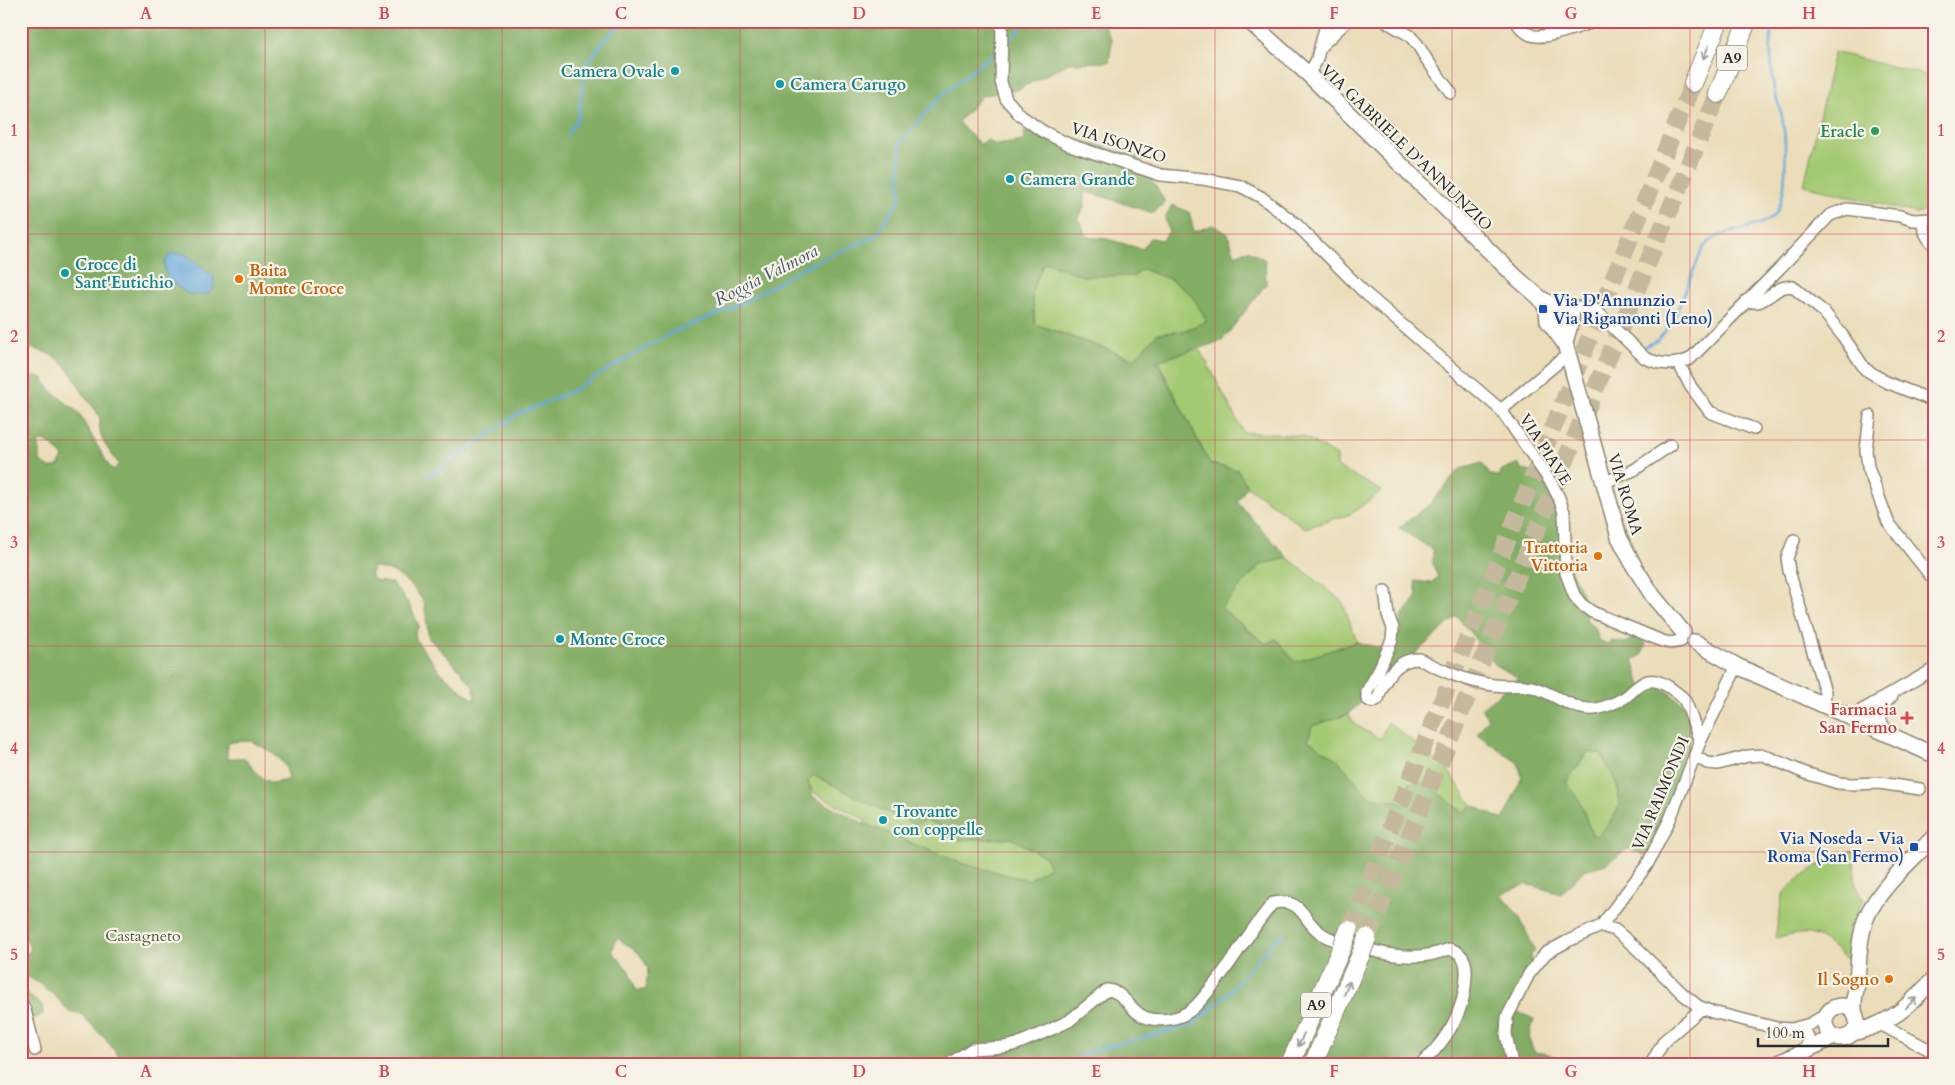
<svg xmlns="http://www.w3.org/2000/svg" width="1955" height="1085" viewBox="0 0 1955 1085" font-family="Cardo,serif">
<rect width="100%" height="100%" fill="#f7f3e8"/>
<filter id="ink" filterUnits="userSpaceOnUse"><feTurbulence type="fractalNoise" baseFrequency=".02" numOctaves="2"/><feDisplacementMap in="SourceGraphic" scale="10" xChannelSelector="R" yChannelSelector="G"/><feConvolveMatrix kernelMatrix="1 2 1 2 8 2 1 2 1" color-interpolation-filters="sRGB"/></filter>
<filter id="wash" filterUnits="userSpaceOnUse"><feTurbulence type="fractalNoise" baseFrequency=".0096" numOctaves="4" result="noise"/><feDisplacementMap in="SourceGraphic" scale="20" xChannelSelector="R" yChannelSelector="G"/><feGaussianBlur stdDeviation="1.12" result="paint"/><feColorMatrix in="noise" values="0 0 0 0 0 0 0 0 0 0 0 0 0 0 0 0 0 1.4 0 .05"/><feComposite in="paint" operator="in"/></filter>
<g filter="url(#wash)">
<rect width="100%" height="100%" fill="#ebddba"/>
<path fill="#a4c973" stroke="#687a4f" d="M 1539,21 L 1573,21 L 1544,33 Z
M 1834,52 L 1934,77 L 1934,210 L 1915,213 L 1804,185 Z
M 1044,262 L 1084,276 L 1142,269 L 1170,279 L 1191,294 L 1208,321 L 1183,331 L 1157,334 L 1135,359 L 1035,324 L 1032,290 Z
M 1198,348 L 1209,366 L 1243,432 L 1303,436 L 1337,456 L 1337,467 L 1382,491 L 1351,514 L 1305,528 L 1247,486 L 1238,470 L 1210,464 L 1157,360 Z
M 1288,558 L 1342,601 L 1357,642 L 1295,662 L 1276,639 L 1266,644 L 1221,608 L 1260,565 Z
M 1348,714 L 1354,724 L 1380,739 L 1388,722 L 1448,770 L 1472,805 L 1464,813 L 1426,783 L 1408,803 L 1369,797 L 1337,759 L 1308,740 L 1312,726 Z
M 1587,753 L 1600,753 C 1610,771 1626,792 1616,813 C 1612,821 1604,829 1598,836 L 1592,835 L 1580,802 L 1566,783 Z
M 814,774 L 868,803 L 915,825 L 926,820 L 942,826 L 951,840 L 1011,838 L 1045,856 L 1050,868 L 1028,880 L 963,864 L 865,824 L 865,820 L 813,792 L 808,781 Z
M 1854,850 C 1855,864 1852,890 1864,899 C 1854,918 1853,935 1853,956 L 1845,958 C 1815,932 1815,930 1775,938 L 1783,894 L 1798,879 L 1825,861 Z"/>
<path fill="#83ad65" stroke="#576c48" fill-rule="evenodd" d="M 21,21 L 1102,21 L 1112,41 L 1109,62 L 1069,63 L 1017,90 L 983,95 L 958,122 L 980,144 L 988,140 L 996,145 L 1024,141 L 1024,132 L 1067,138 L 1137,155 L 1165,202 L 1154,213 C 1130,207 1110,197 1085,192 L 1085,206 L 1078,219 L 1088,237 L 1107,239 L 1142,249 L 1150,238 L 1163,240 L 1169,231 L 1165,218 L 1172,205 L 1189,212 L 1194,232 L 1213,225 L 1228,234 L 1235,255 L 1248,250 L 1265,260 L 1266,284 L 1222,341 L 1157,361 L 1210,464 L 1238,470 L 1247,486 L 1237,502 L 1288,558 L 1260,565 L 1221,608 L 1265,644 L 1276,639 L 1295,662 L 1357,642 L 1383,649 L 1400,632 L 1401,617 L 1417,596 L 1415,581 L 1431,583 L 1438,577 L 1433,565 L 1433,550 L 1399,528 L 1430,504 L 1460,469 L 1482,463 L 1490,475 L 1499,476 L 1502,470 L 1518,463 L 1522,470 L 1541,474 L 1559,514 L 1568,565 L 1582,594 L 1586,619 L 1596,630 L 1599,640 L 1607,644 L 1612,641 L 1626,643 L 1635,636 L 1646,644 L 1642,655 L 1633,660 L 1641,686 L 1661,686 L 1683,704 L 1695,740 L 1677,800 L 1647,857 L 1629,848 L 1606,864 L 1584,870 L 1561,894 L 1527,884 L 1501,894 L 1519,916 L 1535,951 L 1530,956 L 1533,963 L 1515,1011 L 1534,1019 L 1529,1038 L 1534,1052 L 1549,1054 L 1556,1058 L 1547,1064 L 124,1064 L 108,1042 L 80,1013 L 69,1012 C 55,994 43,985 23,974 L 21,976 L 21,958 L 31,950 L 21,928 ZM 1044,262 L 1084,276 L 1135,276 L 1142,269 L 1170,279 L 1191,294 L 1207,321 L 1183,331 L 1157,334 L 1134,359 L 1035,324 L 1032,290 ZM 30,348 C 64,356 66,366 83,393 C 88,401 95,408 99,416 C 101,420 99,426 100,431 C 102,443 112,455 119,464 L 114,470 L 109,466 L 78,412 L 50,390 L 43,378 L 35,376 L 27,381 L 23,381 L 22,352 ZM 43,441 L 52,445 L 63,457 L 58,466 L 50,468 L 40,462 L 40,450 L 38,442 ZM 373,567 L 394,572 L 412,586 L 424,602 L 429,639 L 459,669 L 474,688 L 475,701 L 441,673 L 416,640 L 415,632 L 419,626 L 409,604 L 392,583 L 375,581 L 371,574 ZM 1457,616 L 1496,665 L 1519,678 L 1481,708 L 1488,719 L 1477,734 L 1518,763 L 1522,777 L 1503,820 L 1472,805 L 1463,813 L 1426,783 L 1409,783 L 1407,803 L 1369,797 L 1337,759 L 1308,740 L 1312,726 L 1348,714 ZM 251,741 C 266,748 290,761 288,780 L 272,783 C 267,781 261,778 258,774 C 245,761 249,755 227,759 L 227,744 L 232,742 ZM 1587,753 L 1600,753 C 1610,771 1626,792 1616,813 C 1612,821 1604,829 1598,836 L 1592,835 L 1580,802 L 1566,782 ZM 814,775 L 868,803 L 915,825 L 926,820 L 942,826 L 951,840 L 1011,838 L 1044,856 L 1050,867 L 1028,880 L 963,864 L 865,824 L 813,797 L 808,781 ZM 617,938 L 639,953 L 648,968 L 646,990 L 636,990 L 629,971 L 612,951 Z
M 21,985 L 28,995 L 42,1005 L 43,1014 L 21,1025 Z"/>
<path fill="#66a9db" stroke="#486a83" d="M 171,253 L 185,254 L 214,277 L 213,289 L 206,295 L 188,294 L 167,279 L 164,263 Z"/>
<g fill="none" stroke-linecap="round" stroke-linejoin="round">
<path stroke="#66a9db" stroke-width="2.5" d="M 1006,44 L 1027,21
M 568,134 L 578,118 L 586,64 L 608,36 L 626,21
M 1643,347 L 1658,340 L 1671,325 L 1703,248 C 1721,226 1761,232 1776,213 C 1789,195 1786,132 1781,112 C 1779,104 1775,97 1774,90 C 1771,70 1769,40 1773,21
M 428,477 L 516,415 L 568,393 L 669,334 L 743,303 L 800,269 L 875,236 L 900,199 L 900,143 L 941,96 L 993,53 L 999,51
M 1071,1064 L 1085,1053 L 1194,1024 L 1233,988 L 1275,940 L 1284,934"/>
</g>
</g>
<g filter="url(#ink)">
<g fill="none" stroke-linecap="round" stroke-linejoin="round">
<path stroke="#c5b99d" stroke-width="18" stroke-dasharray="18 9" stroke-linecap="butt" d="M 1349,930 L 1693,83
M 1367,938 L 1718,94"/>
<defs>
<path id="minor" d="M 1002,21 L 1001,82 L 1006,99 L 1021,116 L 1042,131 L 1070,145 L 1161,175 L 1203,179 L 1240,186 L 1261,197 L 1296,224 L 1364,292 L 1501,410 L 1552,484 L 1559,498 L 1564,512 L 1566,573 L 1574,595 L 1581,604 L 1592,612 L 1662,641 L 1670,643 L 1681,641
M 1385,21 L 1409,35 L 1418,45 L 1427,60 L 1451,93
M 1516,21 C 1519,26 1525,33 1531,35 C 1544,41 1582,25 1597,21
M 1320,47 L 1347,21
M 1308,74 L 1316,62 L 1327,21
M 1922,221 C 1924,229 1926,239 1934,244
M 1747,300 C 1765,310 1775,282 1793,287 L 1824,312 L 1842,335 L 1865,369 L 1886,382 L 1934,401
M 1566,306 L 1594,309 L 1645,358 C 1661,365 1674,366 1690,359 L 1779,269 L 1830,215 L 1847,209 L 1900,216 L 1913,220 L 1934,219
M 1679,364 L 1691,387 L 1710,412 L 1754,429
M 1501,410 L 1561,360 L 1569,357
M 1870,416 L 1866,450 L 1868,467 L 1888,522 L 1934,580
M 1603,483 L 1634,470 L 1671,445
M 1794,540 L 1787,558 L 1789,571 L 1825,692 L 1824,705
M 1385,591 L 1388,615 L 1393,628 L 1392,640 L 1378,672 L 1367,691 L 1367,699 L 1372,702 L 1378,699 C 1383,680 1397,658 1419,659 C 1443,671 1467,682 1494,685 C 1506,687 1519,684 1532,687 C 1553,692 1571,711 1595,709 C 1605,708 1615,703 1624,698 C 1635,691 1643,676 1659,682 C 1666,684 1679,694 1684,699 C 1689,708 1696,731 1700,742
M 1850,717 L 1934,669
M 1891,734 C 1875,720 1877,710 1892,696
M 1694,756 L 1707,763 L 1718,764 L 1748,756 L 1763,755 L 1805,773 L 1838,783 L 1852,784 L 1879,783 L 1920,789
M 1601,926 L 1647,865 L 1670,819 L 1700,742 L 1737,666
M 21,1003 L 25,1010 L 35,1050
M 1880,1024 L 1934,1052
M 1801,1028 L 1808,1037 L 1807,1051
M 949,1064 L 972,1049 L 1004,1047 L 1017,1044 L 1052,1029 L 1069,1021 L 1107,990 C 1125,991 1130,1013 1147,1018 C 1161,1022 1180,1019 1191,1010 C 1199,1004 1205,995 1212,987 C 1234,960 1250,930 1273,903 C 1306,897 1301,924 1327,937 C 1336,941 1347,943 1356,946 C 1380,953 1403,959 1428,955 C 1435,954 1443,951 1450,949 C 1464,953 1467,963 1466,976 C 1465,1012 1446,1041 1421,1064
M 1512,1064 L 1506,1034 L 1507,1017 L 1529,974 L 1546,953 L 1568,941 L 1601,926 L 1615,930 L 1634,946 L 1683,994 L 1698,1006 L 1712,1012 L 1777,1028 L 1792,1029 L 1810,1024 L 1827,1014
M 1651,1064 L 1664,1041 L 1702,1008"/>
<path id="major" d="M 1249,21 L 1308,74 L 1517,278 L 1540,298 L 1554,306
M 1540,298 L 1547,309 L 1548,321 L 1565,344 L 1569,357 L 1619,537 L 1634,566 L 1653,596 L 1683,632
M 1548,312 C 1551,307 1555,304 1561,304 C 1581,307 1566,332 1565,344
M 1695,642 L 1737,666 L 1934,755
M1825 1022a16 16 0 1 1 32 0a16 16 0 1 1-32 0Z
M 1855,1014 C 1851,1002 1857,992 1857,980 C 1859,959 1859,935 1867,916 C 1880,887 1912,860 1934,837
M 1853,1033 C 1894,1022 1906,1008 1934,979
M 1777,1064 L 1834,1037"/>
<path id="highway" d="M 1693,83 L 1719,21
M 1718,94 L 1747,21
M 1290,1064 L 1342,947
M 1313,1064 L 1361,954"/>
</defs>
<use href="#minor" stroke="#8b8472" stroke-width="14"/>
<use href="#major" stroke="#8b8472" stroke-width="18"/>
<use href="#highway" stroke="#8b8472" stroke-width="20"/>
<use href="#minor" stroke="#fff" stroke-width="11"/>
<use href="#major" stroke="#fff" stroke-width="15"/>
<use href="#highway" stroke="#fff" stroke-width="18"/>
<defs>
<path id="highway-bridge" d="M 1342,947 L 1349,930
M 1361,954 L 1367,938"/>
</defs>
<use href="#highway-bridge" stroke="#8b8472" stroke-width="20" stroke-linecap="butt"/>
<use href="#highway-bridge" stroke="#fff" stroke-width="18"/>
</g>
<defs><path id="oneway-shaft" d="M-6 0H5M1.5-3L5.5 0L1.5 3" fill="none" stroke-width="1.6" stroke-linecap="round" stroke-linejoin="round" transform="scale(1.25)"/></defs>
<g stroke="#a0a0a0">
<use href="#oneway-shaft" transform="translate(1706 52) rotate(113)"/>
<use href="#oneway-shaft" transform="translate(1347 988) rotate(-68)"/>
<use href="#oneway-shaft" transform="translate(1911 1003) rotate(-46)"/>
<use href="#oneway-shaft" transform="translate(1301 1040) rotate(114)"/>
</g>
</g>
<path fill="none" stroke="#d1495b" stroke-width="1" stroke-opacity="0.55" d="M 265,21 L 265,1064M 502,21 L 502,1064M 740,21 L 740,1064M 978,21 L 978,1064M 1215,21 L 1215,1064M 1452,21 L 1452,1064M 1690,21 L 1690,1064M 21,234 L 1934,234M 21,440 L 1934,440M 21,646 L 1934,646M 21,852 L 1934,852"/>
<g fill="#0f9aa8" stroke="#f7f3e8" stroke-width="2">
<circle cx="675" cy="71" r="5"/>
<circle cx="780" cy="84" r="5"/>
<circle cx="1010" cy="179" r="5"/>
<circle cx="65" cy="273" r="5"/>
<circle cx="560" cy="639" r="5"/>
<circle cx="883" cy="820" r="5"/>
</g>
<circle fill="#2e9e5b" stroke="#f7f3e8" stroke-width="2" cx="1875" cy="131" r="5"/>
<g fill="#e8710a" stroke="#f7f3e8" stroke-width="2">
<circle cx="239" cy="279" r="5"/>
<circle cx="1598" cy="556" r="5"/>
<circle cx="1889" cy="979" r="5"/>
</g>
<g fill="#1a4fb4" stroke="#f7f3e8" stroke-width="2">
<rect x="1538" y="304" width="10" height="10" rx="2.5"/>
<rect x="1909" y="842" width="10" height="10" rx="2.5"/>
</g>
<path fill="#e0444e" stroke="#f7f3e8" stroke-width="2" d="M1904.5 710.5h5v5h5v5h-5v5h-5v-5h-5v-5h5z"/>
<g text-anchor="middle" stroke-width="4.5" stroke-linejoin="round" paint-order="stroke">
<g fill="#f7f3e8" stroke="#686764" stroke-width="1">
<rect x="1717" y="45.5" width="30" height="25" rx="4"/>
<rect x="1301" y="992.5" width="30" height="25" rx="4"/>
</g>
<g font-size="15" font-weight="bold" fill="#2b2b2b">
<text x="1732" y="63">A9</text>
<text x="1316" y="1010">A9</text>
</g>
<g font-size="16" font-weight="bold" fill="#0d838f" stroke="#f7f3e8" text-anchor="start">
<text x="665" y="77" text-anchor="end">Camera Ovale</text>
<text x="790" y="90">Camera Carugo</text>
<text x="1020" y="185">Camera Grande</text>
<text x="75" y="270">Croce di<tspan x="75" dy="18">Sant'Eutichio</tspan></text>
<text x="570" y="645">Monte Croce</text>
<text x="893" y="817">Trovante<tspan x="893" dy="18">con coppelle</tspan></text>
</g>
<g font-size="16" font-weight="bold" fill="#27864d" stroke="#f7f3e8" text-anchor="end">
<text x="1865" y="137">Eracle</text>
</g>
<g font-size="16" fill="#2b2b2b" stroke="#f7f3e8">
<text transform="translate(1119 142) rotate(18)" y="6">VIA ISONZO</text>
<text transform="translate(1407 147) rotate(44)" y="6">VIA GABRIELE D'ANNUNZIO</text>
<text transform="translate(1546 449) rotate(57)" y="6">VIA PIAVE</text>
<text transform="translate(1626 494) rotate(73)" y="6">VIA ROMA</text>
<text transform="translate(1660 793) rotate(-67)" y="6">VIA RAIMONDI</text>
</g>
<g font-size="16" font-weight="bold" fill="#c56008" stroke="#f7f3e8" text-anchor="end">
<text x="249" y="276" text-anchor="start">Baita<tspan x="249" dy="18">Monte Croce</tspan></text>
<text x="1588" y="553">Trattoria<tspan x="1588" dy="18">Vittoria</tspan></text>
<text x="1879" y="985">Il Sogno</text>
</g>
<g font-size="16" font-weight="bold" fill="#164399" stroke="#f7f3e8" text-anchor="start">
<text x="1553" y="306">Via D'Annunzio -<tspan x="1553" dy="18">Via Rigamonti (Leno)</tspan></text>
<text x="1904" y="844" text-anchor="end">Via Noseda - Via<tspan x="1904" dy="18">Roma (San Fermo)</tspan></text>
</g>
<g font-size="16" font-weight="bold" fill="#be3a42" stroke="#f7f3e8" text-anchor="end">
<text x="1897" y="715">Farmacia<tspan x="1897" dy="18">San Fermo</tspan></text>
</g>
<g font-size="16" fill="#4f5a41" stroke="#f7f3e8">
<text x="143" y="941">Castagneto</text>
</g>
<g font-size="18" font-style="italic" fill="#405769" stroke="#f7f3e8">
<text transform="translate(766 275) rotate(-27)" y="6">Roggia Valmora</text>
</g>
</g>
<rect width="1955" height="1085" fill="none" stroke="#f7f3e8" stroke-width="55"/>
<path d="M1758 1038v8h130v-8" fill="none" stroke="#2b2b2b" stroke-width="2.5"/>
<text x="1765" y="1038" font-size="15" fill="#2b2b2b" stroke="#f7f3e8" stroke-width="4" paint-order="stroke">100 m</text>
<rect x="28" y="28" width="1900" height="1030" fill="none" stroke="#d1495b" stroke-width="2"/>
<g font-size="16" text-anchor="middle" font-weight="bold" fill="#d1495b">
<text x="146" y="19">A</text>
<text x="384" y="19">B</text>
<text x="621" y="19">C</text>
<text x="859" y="19">D</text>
<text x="1096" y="19">E</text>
<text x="1334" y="19">F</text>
<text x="1571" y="19">G</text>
<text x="1809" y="19">H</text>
<text x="14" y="136">1</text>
<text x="1941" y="136">1</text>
<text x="14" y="342">2</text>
<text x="1941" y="342">2</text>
<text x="14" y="548">3</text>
<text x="1941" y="548">3</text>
<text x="14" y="754">4</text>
<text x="1941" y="754">4</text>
<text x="14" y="960">5</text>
<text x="1941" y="960">5</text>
<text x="146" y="1077">A</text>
<text x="384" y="1077">B</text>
<text x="621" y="1077">C</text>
<text x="859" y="1077">D</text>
<text x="1096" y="1077">E</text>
<text x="1334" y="1077">F</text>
<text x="1571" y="1077">G</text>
<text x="1809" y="1077">H</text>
</g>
</svg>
